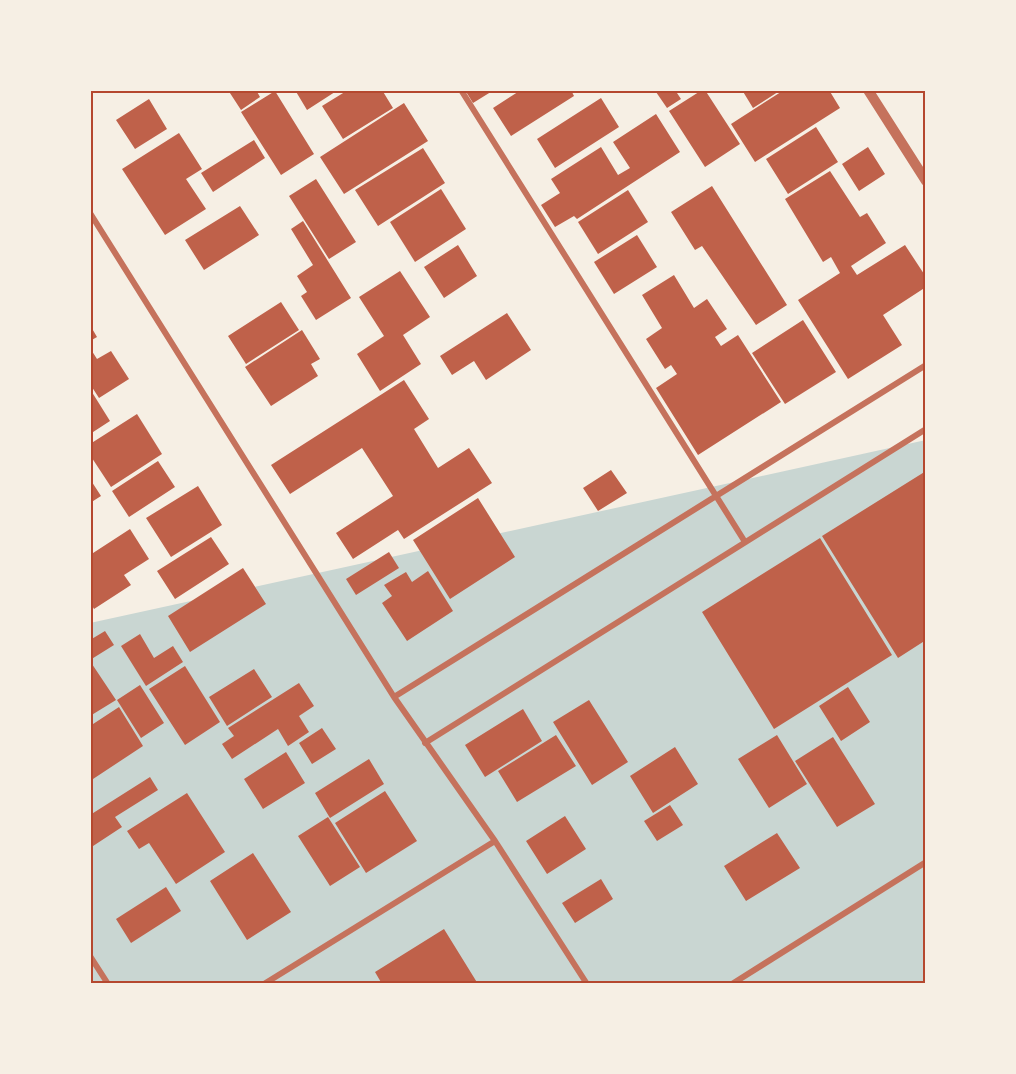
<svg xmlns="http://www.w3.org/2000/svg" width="1016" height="1074" viewBox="0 0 1016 1074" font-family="'Exo 2',sans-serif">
<rect width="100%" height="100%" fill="#f6efe4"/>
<path fill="#c9d6d2" d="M 926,440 L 926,984 L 90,984 L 90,623 Z"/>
<path fill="#bf614a" d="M 228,90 L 256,90 L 260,97 L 241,110 Z
M 295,90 L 338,90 L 307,110 Z
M 348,90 L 382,90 L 393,108 L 343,139 L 322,106 Z
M 465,90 L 494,90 L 473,103 Z
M 521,90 L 571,90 L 574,96 L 511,136 L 493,108 Z
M 659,90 L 675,90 L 681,99 L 667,108 L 656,92 Z
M 702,90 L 705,90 L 740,144 L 705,167 L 669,111 Z
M 742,90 L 781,90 L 753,108 Z
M 784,90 L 829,90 L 840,108 L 755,162 L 731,124 Z
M 275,91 L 314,154 L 281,175 L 241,112 Z
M 601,98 L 619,127 L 555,168 L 537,139 Z
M 149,99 L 167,129 L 135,149 L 116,120 Z
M 404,103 L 428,141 L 344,194 L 320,157 Z
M 656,114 L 680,152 L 577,219 L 574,216 L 555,227 L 541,205 L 560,193 L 551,179 L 601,147 L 618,175 L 630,168 L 613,142 Z
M 816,127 L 838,162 L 788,194 L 766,159 Z
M 179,133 L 202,169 L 186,179 L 206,209 L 165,235 L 122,169 Z
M 254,140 L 265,158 L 213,192 L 201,173 Z
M 868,147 L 885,174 L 859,191 L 842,164 Z
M 423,148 L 445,183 L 378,226 L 355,190 Z
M 830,171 L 860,217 L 867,213 L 886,243 L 851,266 L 857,275 L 905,245 L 926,277 L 926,287 L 883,315 L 902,345 L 848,379 L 798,300 L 840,273 L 831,257 L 823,262 L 785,199 Z
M 316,179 L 356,242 L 329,259 L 289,196 Z
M 712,186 L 787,305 L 756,325 L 702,246 L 695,250 L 671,212 Z
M 441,189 L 466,229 L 415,262 L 390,222 Z
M 628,190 L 648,222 L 598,254 L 578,222 Z
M 240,206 L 259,235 L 204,270 L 185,240 Z
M 303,221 L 351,298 L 316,320 L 301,296 L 307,292 L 297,276 L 313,265 L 291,229 Z
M 637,235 L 657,267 L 614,294 L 594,262 Z
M 458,245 L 477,276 L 444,298 L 424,267 Z
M 400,271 L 430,317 L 403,335 L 421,364 L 380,391 L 357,354 L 384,336 L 359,297 Z
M 674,275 L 694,308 L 707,299 L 727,329 L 715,337 L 721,346 L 738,335 L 781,402 L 698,455 L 656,388 L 677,374 L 671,365 L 665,369 L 646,339 L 662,328 L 642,295 Z
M 281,302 L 299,330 L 246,364 L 228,336 Z
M 507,313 L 531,350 L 486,380 L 474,361 L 452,375 L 440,356 Z
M 803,320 L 836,372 L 785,404 L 752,353 Z
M 90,325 L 97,337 L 90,341 Z
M 302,330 L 320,359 L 311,364 L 318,376 L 271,406 L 245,367 Z
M 90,348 L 97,359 L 111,351 L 129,379 L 99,398 L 90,384 Z
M 404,380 L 429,419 L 414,429 L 438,468 L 469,448 L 492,483 L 404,539 L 398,530 L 353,559 L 336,533 L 393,496 L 362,448 L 290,494 L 271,465 Z
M 90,389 L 110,421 L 90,434 Z
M 137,414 L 162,454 L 111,487 L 90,455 L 90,444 Z
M 158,461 L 175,487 L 129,517 L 112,491 Z
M 611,470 L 627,493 L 598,511 L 583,488 Z
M 926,471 L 926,640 L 898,658 L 822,536 Z
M 90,479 L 101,496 L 90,503 Z
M 198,486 L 222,525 L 171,557 L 146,518 Z
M 478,498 L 515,557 L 450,599 L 413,540 Z
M 130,529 L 149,559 L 124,575 L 131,585 L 94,609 L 90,602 L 90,555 Z
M 211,537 L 229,564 L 175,599 L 157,571 Z
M 820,538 L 892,655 L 774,729 L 702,612 Z
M 389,552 L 399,568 L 356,595 L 346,579 Z
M 243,568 L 266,604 L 190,652 L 168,616 Z
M 428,571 L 453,611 L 407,641 L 382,603 L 392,596 L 384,585 L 406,572 L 412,582 Z
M 105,631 L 114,645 L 90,660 L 90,640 Z
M 140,634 L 154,658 L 173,646 L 183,662 L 146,686 L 121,646 Z
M 92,664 L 116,700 L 90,716 L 90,666 Z
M 185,666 L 220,722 L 185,745 L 149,689 Z
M 254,669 L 272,697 L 227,726 L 209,697 Z
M 299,683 L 314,706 L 299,716 L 309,732 L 288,746 L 278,729 L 232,759 L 222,744 L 234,736 L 228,728 Z
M 140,685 L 164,723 L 141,738 L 117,700 Z
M 848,687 L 870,722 L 841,741 L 819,706 Z
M 589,700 L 628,762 L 592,785 L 553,722 Z
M 119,707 L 143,746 L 90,781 L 90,726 Z
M 523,709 L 542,741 L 485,777 L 465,745 Z
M 322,728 L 336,749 L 312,764 L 299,743 Z
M 556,735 L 576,766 L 517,802 L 498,771 Z
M 777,735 L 807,784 L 769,808 L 738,759 Z
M 833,737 L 875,804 L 837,827 L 795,761 Z
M 675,747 L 698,784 L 653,813 L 630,776 Z
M 286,752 L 305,783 L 263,809 L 244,779 Z
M 369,759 L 384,784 L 330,818 L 315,793 Z
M 150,777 L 158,790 L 115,817 L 122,827 L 90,848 L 90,815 Z
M 385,791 L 417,841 L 366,873 L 335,823 Z
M 187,793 L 225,852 L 176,884 L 149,843 L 139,849 L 127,831 Z
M 670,805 L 683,825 L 657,841 L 644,821 Z
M 565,816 L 586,849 L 547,874 L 526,841 Z
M 328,817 L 360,867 L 330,886 L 298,836 Z
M 777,833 L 800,868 L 746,901 L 724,866 Z
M 253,853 L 291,912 L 247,940 L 210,881 Z
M 601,879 L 613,899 L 575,923 L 562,903 Z
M 166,887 L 181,911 L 131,943 L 116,919 Z
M 444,929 L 478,984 L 382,984 L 375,972 Z"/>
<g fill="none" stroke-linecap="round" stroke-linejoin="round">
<path stroke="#c5725c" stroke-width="6" d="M 461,90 L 745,542
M 90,213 L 394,697 L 495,841 L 587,984
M 394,697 L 926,365
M 425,743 L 926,429
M 90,956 L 108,984
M 264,984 L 495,841
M 732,984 L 926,862"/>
<path stroke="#c5725c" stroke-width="10" d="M 868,90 L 926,181"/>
</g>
<rect width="1016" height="1074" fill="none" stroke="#f6efe4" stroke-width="183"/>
<rect x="92" y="92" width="832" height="890" fill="none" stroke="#b5482f" stroke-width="2"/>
</svg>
